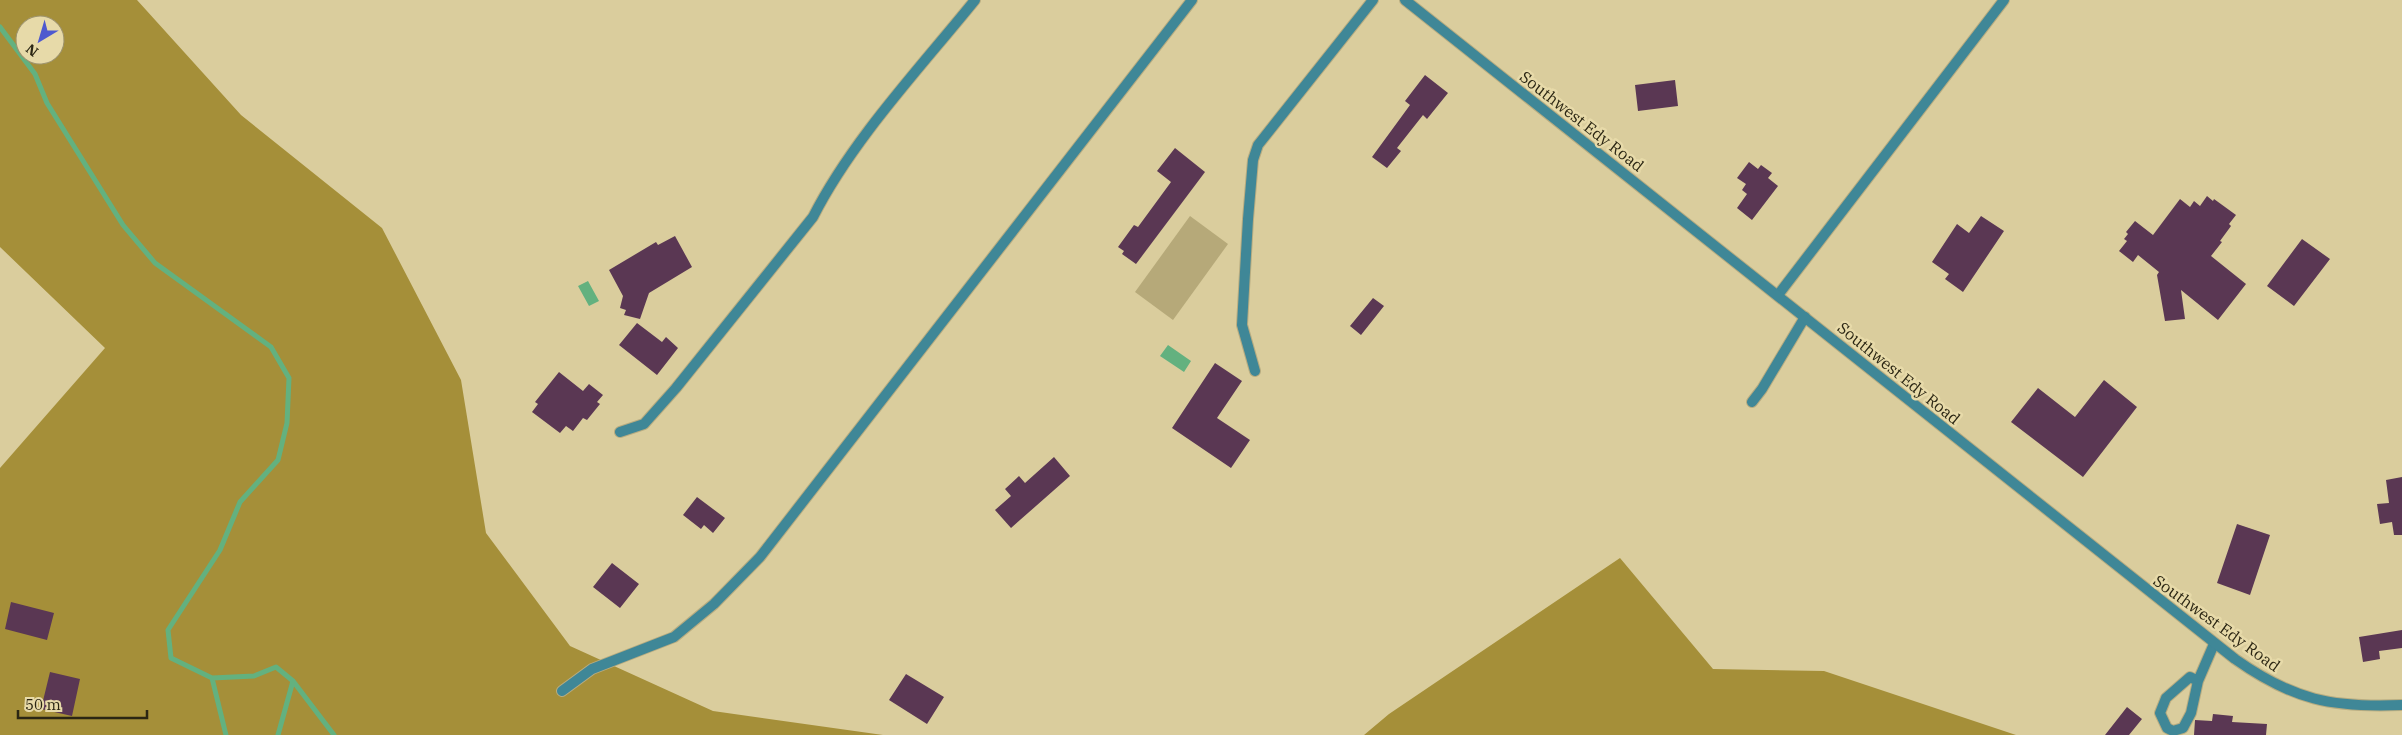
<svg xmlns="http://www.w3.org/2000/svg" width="2402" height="735" viewBox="0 0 2402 735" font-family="'IBM Plex Serif',serif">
<rect width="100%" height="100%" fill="#dacd9d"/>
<path fill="#b6a979" d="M 1190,216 L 1228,244 L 1173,320 L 1135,292 Z"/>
<path fill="#a58f39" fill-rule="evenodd" d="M 0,0 L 137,0 L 241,115 L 382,228 L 461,380 L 486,533 L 570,646 L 713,711 L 883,735 L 0,735 L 0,468 L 105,348 L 0,247 ZM 25,25 L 55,25 L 55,55 L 25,55 Z
M 1620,558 L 1713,669 L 1824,671 L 2016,735 L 1364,735 L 1389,714 Z"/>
<path fill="#63b17f" d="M 588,281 L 599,301 L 589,306 L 578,286 Z
M 1168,345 L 1191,361 L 1184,372 L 1160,356 Z"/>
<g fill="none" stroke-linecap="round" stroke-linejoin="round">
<path stroke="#63b17f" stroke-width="5" d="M 0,27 L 35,74 L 47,103 L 123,225 L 155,263 L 271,347 L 289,378 L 287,423 L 278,460 L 240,502 L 220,550 L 168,630 L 171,658 L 212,678 L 254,676 L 276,667 L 293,681 L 334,735
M 212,678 L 226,735
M 278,735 L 293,681"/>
</g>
<path fill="#5a3753" d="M 1425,75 L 1448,93 L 1427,119 L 1423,115 L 1397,148 L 1401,151 L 1387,168 L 1372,157 L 1410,105 L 1405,101 Z
M 1675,80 L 1678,106 L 1638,111 L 1635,85 Z
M 1175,148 L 1205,172 L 1136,264 L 1122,254 L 1124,251 L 1118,247 L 1134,225 L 1138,227 L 1171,182 L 1157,171 Z
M 1749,162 L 1758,169 L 1761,165 L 1772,173 L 1768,178 L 1778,186 L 1752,220 L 1737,208 L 1747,194 L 1742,190 L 1746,184 L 1737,178 Z
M 2207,196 L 2213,201 L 2214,199 L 2236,215 L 2229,224 L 2231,226 L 2220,241 L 2222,242 L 2211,256 L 2246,284 L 2218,320 L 2181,290 L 2185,319 L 2165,321 L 2157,275 L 2159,272 L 2138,255 L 2133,262 L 2119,251 L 2127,241 L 2124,239 L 2128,234 L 2126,232 L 2135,221 L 2153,235 L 2180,199 L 2190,207 L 2194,201 L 2200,206 Z
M 1981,216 L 2004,231 L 1963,292 L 1945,279 L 1949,274 L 1932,262 L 1957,224 L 1969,233 Z
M 675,236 L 692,267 L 649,293 L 640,319 L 624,315 L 626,310 L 620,308 L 623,296 L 609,270 L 656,242 L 658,245 Z
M 2302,239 L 2330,259 L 2294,306 L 2267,286 Z
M 1373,298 L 1384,306 L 1361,335 L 1350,326 Z
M 637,323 L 662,342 L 666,337 L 678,348 L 657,375 L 619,345 Z
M 1215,363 L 1242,381 L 1217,418 L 1250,440 L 1231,468 L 1172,428 Z
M 559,372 L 583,391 L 589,384 L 603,395 L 597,402 L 600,404 L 587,420 L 583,418 L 573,431 L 566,426 L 560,433 L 532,412 L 538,404 L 535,402 Z
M 2104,380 L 2137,407 L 2083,477 L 2011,422 L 2038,388 L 2075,417 Z
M 1054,457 L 1070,476 L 1011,528 L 995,510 L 1011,496 L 1005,489 L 1019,476 L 1025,483 Z
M 2402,477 L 2402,535 L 2394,535 L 2392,522 L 2380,524 L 2377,504 L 2389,503 L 2386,480 Z
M 697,497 L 725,518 L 713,533 L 704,525 L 701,529 L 683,515 Z
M 2237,524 L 2270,535 L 2250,595 L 2217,583 Z
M 612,563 L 639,584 L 620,608 L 593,587 Z
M 11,602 L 54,613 L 47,640 L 5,629 Z
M 2402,630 L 2402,648 L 2379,651 L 2380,659 L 2363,662 L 2359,637 Z
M 50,672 L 80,679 L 72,716 L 41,709 Z
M 906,674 L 944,697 L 927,724 L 889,700 Z
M 2127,707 L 2142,719 L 2129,735 L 2105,735 Z
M 2213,714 L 2233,716 L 2232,722 L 2267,724 L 2266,735 L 2194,735 L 2195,720 L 2212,721 Z"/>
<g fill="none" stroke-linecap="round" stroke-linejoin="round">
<defs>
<path id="service" d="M 1778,295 L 2004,0
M 1255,371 L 1242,325 L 1248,219 L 1253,160 L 1258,145 L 1373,0
M 1752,402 L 1762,389 L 1805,317
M 620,432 L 644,424 L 676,388 L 813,217 C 852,140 920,68 975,0
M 2198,681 L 2190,677 L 2166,698 L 2160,713 L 2167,728 L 2173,731 L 2183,728 L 2191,713 L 2198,681 L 2214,644
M 562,691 L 592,669 L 674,637 L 714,604 L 760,557 L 1192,0"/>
<path id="tertiary" d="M 1405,0 L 2235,659 C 2293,700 2332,708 2402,705"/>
</defs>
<use href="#service" stroke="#b7ac81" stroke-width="12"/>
<use href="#tertiary" stroke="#b7ac81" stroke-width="12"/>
<use href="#service" stroke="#3f8797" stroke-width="10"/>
<use href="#tertiary" stroke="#3f8797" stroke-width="10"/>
</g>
<g text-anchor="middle" stroke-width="5" stroke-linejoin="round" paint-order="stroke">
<g font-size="16" fill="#2b2613" stroke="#e7daa9">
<text transform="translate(1582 121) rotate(38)" y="6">Southwest Edy Road</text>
<text transform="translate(1899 373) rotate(39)" y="6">Southwest Edy Road</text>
<text transform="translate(2217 623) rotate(36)" y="6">Southwest Edy Road</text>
</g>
</g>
<g transform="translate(40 40) rotate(218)"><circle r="24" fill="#e7daa9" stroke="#9c926d"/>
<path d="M0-4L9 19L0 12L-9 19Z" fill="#4e59cf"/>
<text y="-8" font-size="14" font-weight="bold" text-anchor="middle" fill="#2b2613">N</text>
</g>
<path d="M18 710v8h129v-8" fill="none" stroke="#2b2613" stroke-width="2.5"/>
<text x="25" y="710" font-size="15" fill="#2b2613" stroke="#e7daa9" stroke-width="4" paint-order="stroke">50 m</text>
</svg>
